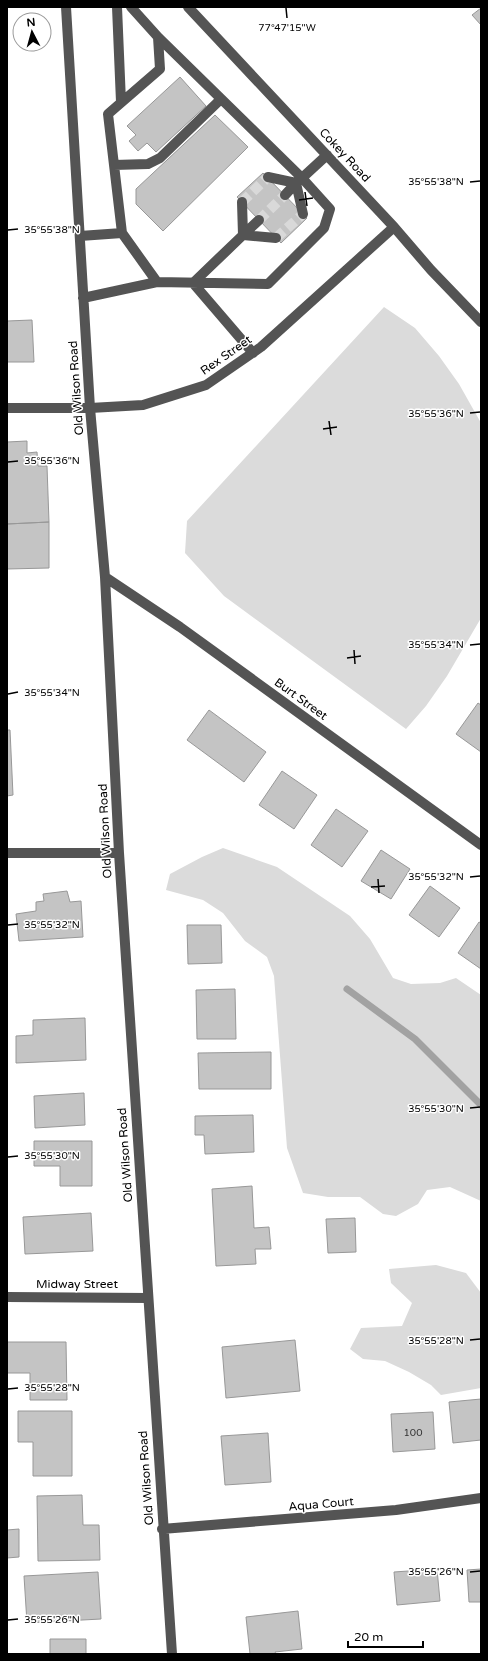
<svg xmlns="http://www.w3.org/2000/svg" width="488" height="1661" viewBox="0 0 488 1661" font-family="'Varela Round',sans-serif">
<rect width="100%" height="100%" fill="#fff"/>
<path fill="#dbdbdb" d="M 384,307 L 415,328 L 439,356 L 459,384 L 481,423 L 481,618 L 447,676 L 426,706 L 406,729 L 224,596 L 185,553 L 187,521 Z
M 223,848 L 277,867 L 350,916 L 370,939 L 393,978 L 411,984 L 440,983 L 456,978 L 481,995 L 481,1201 L 450,1187 L 427,1190 L 418,1204 L 396,1216 L 383,1214 L 360,1197 L 328,1197 L 303,1193 L 287,1148 L 274,976 L 267,957 L 245,941 L 223,913 L 203,900 L 166,890 L 170,874 L 202,857 Z
M 436,1265 L 466,1273 L 481,1293 L 481,1388 L 441,1395 L 431,1385 L 409,1372 L 385,1361 L 363,1359 L 350,1349 L 361,1328 L 402,1326 L 412,1303 L 391,1283 L 389,1269 Z"/>
<g fill="none" stroke-linecap="round" stroke-linejoin="round">
<path stroke="#a2a2a2" stroke-width="7" d="M 347,989 L 415,1039 L 481,1105"/>
</g>
<path fill="#c4c4c4" stroke="#989898" d="M 481,8 L 481,25 L 472,15 Z
M 180,77 L 206,106 L 156,152 L 147,143 L 138,151 L 129,141 L 136,135 L 127,126 Z
M 215,115 L 248,147 L 163,231 L 136,204 L 136,189 Z
M 263,173 L 307,218 L 281,243 L 237,197 Z
M 32,320 L 34,362 L 7,362 L 7,321 Z
M 27,441 L 27,453 L 37,452 L 38,466 L 47,466 L 49,522 L 7,524 L 7,442 Z
M 49,522 L 49,568 L 7,569 L 7,524 Z
M 478,703 L 481,705 L 481,752 L 456,734 Z
M 209,710 L 266,752 L 244,782 L 187,740 Z
M 7,730 L 10,730 L 13,795 L 7,796 Z
M 282,771 L 317,795 L 294,829 L 259,805 Z
M 336,809 L 368,831 L 342,867 L 311,845 Z
M 381,850 L 410,869 L 391,899 L 361,881 Z
M 430,886 L 460,908 L 439,937 L 409,915 Z
M 67,891 L 70,902 L 81,901 L 83,937 L 19,941 L 16,914 L 36,911 L 36,902 L 44,901 L 43,894 Z
M 479,922 L 481,923 L 481,969 L 458,953 Z
M 187,925 L 221,925 L 222,963 L 188,964 Z
M 235,989 L 236,1039 L 197,1039 L 196,990 Z
M 85,1018 L 86,1060 L 16,1063 L 16,1036 L 33,1035 L 33,1020 Z
M 271,1052 L 271,1089 L 199,1089 L 198,1053 Z
M 84,1093 L 85,1125 L 35,1128 L 34,1096 Z
M 253,1115 L 254,1152 L 205,1154 L 204,1135 L 195,1135 L 195,1116 Z
M 34,1141 L 92,1141 L 92,1186 L 60,1186 L 60,1166 L 34,1166 Z
M 252,1186 L 254,1228 L 269,1227 L 271,1249 L 255,1249 L 256,1264 L 216,1266 L 212,1189 Z
M 91,1213 L 93,1251 L 25,1254 L 23,1217 Z
M 355,1218 L 356,1252 L 328,1253 L 326,1219 Z
M 295,1340 L 300,1391 L 226,1398 L 222,1347 Z
M 7,1342 L 66,1342 L 67,1400 L 30,1400 L 30,1373 L 7,1373 Z
M 481,1399 L 481,1440 L 453,1443 L 449,1402 Z
M 18,1411 L 72,1411 L 72,1476 L 33,1476 L 33,1442 L 18,1442 Z
M 433,1412 L 435,1449 L 393,1452 L 391,1414 Z
M 268,1433 L 271,1482 L 225,1485 L 221,1436 Z
M 82,1495 L 83,1525 L 99,1525 L 100,1560 L 38,1561 L 37,1496 Z
M 19,1529 L 19,1557 L 7,1558 L 7,1530 Z
M 437,1569 L 440,1601 L 397,1605 L 394,1572 Z
M 481,1569 L 481,1602 L 469,1602 L 467,1570 Z
M 98,1572 L 101,1619 L 27,1623 L 24,1576 Z
M 298,1611 L 302,1649 L 275,1652 L 276,1654 L 250,1654 L 246,1617 Z
M 50,1639 L 86,1639 L 86,1654 L 50,1654 Z"/>
<g fill="none" stroke-linecap="round" stroke-linejoin="round">
<path stroke="#d9d9d9" stroke-width="10" stroke-dasharray="10 5" stroke-linecap="butt" d="M 242,202 L 268,177
M 259,220 L 285,195
M 276,238 L 303,214"/>
<path stroke="#545454" stroke-width="10" d="M 66,7 L 90,408 L 105,577 L 119,853 L 172,1654
M 117,7 L 121,102
M 188,7 L 394,227 L 431,270 L 481,322
M 158,37 L 302,178 L 296,183 L 268,177
M 114,165 L 148,164 L 160,158 L 221,99
M 296,183 L 303,214
M 285,195 L 296,183
M 242,202 L 243,235 L 193,283 L 253,353
M 122,233 L 157,282
M 243,235 L 276,238
M 243,235 L 259,220
M 80,236 L 122,233 L 108,114 L 160,69 L 158,37 L 131,7
M 83,298 L 157,282 L 268,284 L 324,228 L 330,209 L 302,178 L 327,155
M 7,408 L 90,408 L 143,405 L 206,385 L 261,347 L 394,227
M 105,577 L 180,627 L 481,845
M 7,853 L 119,853
M 7,1297 L 148,1298
M 162,1529 L 396,1510 L 481,1498"/>
</g>
<path fill="none" stroke="#000" stroke-width="1.5" d="M 286,8 L 287,18M 470,182 L 480,181M 305,192 L 307,206M 299,200 L 313,198M 8,230 L 18,229M 470,413 L 480,412M 329,421 L 331,435M 323,429 L 337,427M 8,462 L 18,461M 470,645 L 480,644M 354,650 L 355,664M 347,658 L 361,656M 8,694 L 18,692M 470,877 L 480,876M 378,879 L 379,893M 371,887 L 385,886M 8,925 L 18,924M 470,1108 L 480,1107M 8,1157 L 18,1156M 470,1340 L 480,1339M 8,1389 L 18,1388M 470,1572 L 480,1571M 8,1620 L 18,1619"/>
<g text-anchor="middle" stroke-width="3" stroke-linejoin="round" paint-order="stroke">
<g font-size="10" fill="#313131">
<text x="413" y="1436">100</text>
</g>
<g font-size="12" fill="#000" stroke="#fff">
<text transform="translate(345 155) rotate(47)" y="4">Cokey Road</text>
<text transform="translate(226 355) rotate(-35)" y="4">Rex Street</text>
<text transform="translate(76 388) rotate(-94)" y="4">Old Wilson Road</text>
<text transform="translate(301 699) rotate(36)" y="4">Burt Street</text>
<text transform="translate(105 831) rotate(-93)" y="4">Old Wilson Road</text>
<text transform="translate(125 1155) rotate(-94)" y="4">Old Wilson Road</text>
<text x="77" y="1288">Midway Street</text>
<text transform="translate(146 1478) rotate(-94)" y="4">Old Wilson Road</text>
<text transform="translate(321 1504) rotate(-5)" y="4">Aqua Court</text>
</g>
</g>
<g font-size="10" text-anchor="middle" fill="#000" stroke="#fff" stroke-width="3" stroke-linejoin="round" paint-order="stroke">
<text x="287" y="31">77°47'15"W</text>
<text x="436" y="185">35°55'38"N</text>
<text x="52" y="233">35°55'38"N</text>
<text x="436" y="417">35°55'36"N</text>
<text x="52" y="464">35°55'36"N</text>
<text x="436" y="648">35°55'34"N</text>
<text x="52" y="696">35°55'34"N</text>
<text x="436" y="880">35°55'32"N</text>
<text x="52" y="928">35°55'32"N</text>
<text x="436" y="1112">35°55'30"N</text>
<text x="52" y="1159">35°55'30"N</text>
<text x="436" y="1344">35°55'28"N</text>
<text x="52" y="1391">35°55'28"N</text>
<text x="436" y="1575">35°55'26"N</text>
<text x="52" y="1623">35°55'26"N</text>
</g>
<rect width="488" height="1661" fill="none" stroke="#000000" stroke-width="16"/>
<g transform="translate(32 32) rotate(354)"><circle r="19" fill="#ffffff" stroke="#999999"/>
<path d="M0-3L7 15L0 10L-7 15Z" fill="#000000"/>
<text y="-6" font-size="11" font-weight="bold" text-anchor="middle" fill="#000000">N</text>
</g>
<path d="M348 1641v6h75v-6" fill="none" stroke="#000000" stroke-width="2"/>
<text x="354" y="1641" font-size="12" fill="#000000" stroke="#ffffff" stroke-width="3" paint-order="stroke">20 m</text>
</svg>
